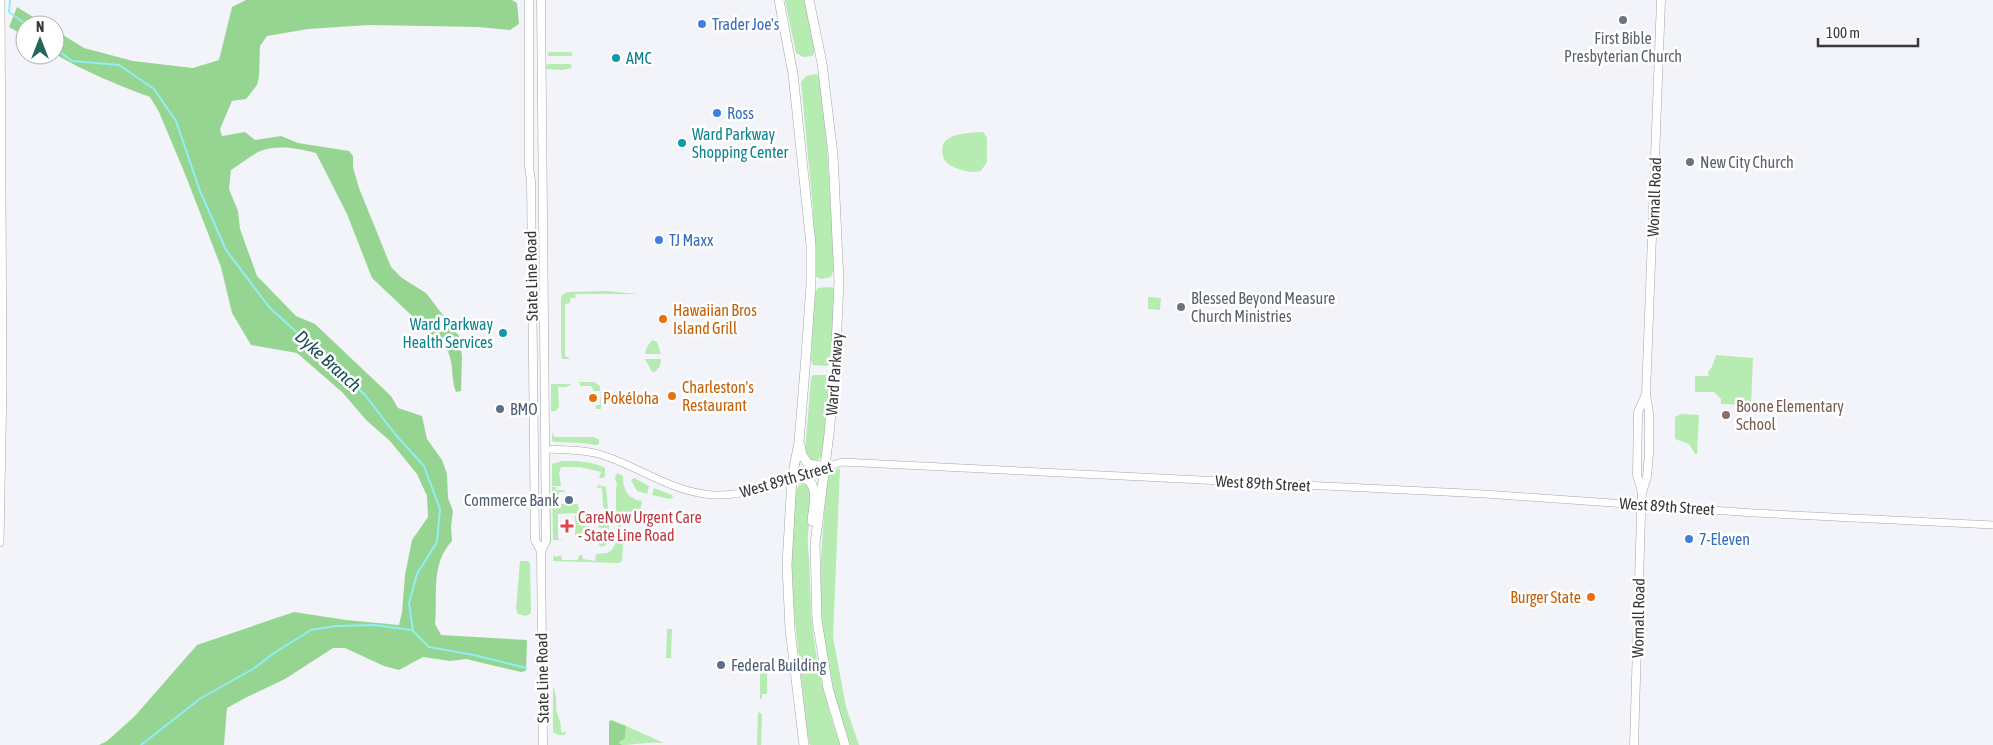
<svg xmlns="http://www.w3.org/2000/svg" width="1993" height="745" viewBox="0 0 1993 745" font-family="'Asap Condensed',sans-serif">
<rect width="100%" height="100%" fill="#f3f4fa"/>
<path fill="#b6ebb1" d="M 785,0 L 806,0 L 815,50 L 813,56 L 803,57 L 796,53 Z
M 549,52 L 571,52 L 573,55 L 571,56 L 549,56 L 547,55 Z
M 548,64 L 570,64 L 572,66 L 571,68 L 562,70 L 545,69 L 546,65 Z
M 816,74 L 820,78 L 824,99 L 834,260 L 834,269 L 831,277 L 821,279 L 814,276 L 813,210 L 801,82 L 806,76 Z
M 983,132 L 987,138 L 987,162 L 981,171 C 970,174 953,169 945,161 C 932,133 966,133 983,132 Z
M 830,287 L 833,288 L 835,293 L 832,357 L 831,363 L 827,366 L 813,365 L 811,360 L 814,294 L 818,288 Z
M 605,291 L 639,294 L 577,294 L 575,295 L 576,298 L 570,298 L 570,303 L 565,304 L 565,356 L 570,358 L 568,359 L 562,359 L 561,352 L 561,296 L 567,292 Z
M 1148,297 L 1161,298 L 1160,310 L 1148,309 Z
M 652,340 L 657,342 L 661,354 L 645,354 L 647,347 Z
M 1716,355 L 1753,358 L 1751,405 L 1721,404 L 1721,399 L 1714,392 L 1695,392 L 1695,376 L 1709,376 L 1708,372 L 1712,367 Z
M 645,359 L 661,359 L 660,366 L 655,372 L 652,372 Z
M 813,375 L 828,375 L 830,378 L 830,384 L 822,456 L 815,462 C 809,461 807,457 805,451 L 811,378 Z
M 577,382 L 594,382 L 600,386 L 601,409 L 596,409 L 596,405 L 600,405 L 600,391 L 593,391 L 592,386 L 580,386 L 580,383 Z
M 551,384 L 572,384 L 566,387 L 558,387 L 559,407 L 555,411 L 551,411 Z
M 1681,414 L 1699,415 L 1697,454 L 1695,454 L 1689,444 L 1675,439 L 1675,417 Z
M 552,432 L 554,437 L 594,437 L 599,440 L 599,444 L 596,445 L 582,443 L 555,442 L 552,441 Z
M 562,461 C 577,461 592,461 605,468 L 605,476 L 603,478 L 599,478 L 601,472 L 580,467 L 561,467 L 559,473 L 561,486 L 552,486 L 552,464 Z
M 550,463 L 550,464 L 551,545 L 550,542 Z
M 840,468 L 833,637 L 846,707 L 859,745 L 850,745 L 847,738 C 837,706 828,674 824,641 C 817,588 822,536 827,483 C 828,474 831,471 840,468 Z
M 617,473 L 623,476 C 623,489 627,499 642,501 L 640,512 L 622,512 L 621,529 L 624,529 L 622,561 L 619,563 L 553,561 L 554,555 L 556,557 L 561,555 L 562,560 L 578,560 L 579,555 L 582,555 L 583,559 L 595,561 L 596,554 L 607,553 L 612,550 L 618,539 L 616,508 L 616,488 L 617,485 L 615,477 Z
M 634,478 L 649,486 L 647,494 L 637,491 L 631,480 Z
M 805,484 L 809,486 C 816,505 806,526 808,546 C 810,568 810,589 811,611 C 814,656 825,702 840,745 L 810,745 L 807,732 L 793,602 L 791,561 L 795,493 L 799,485 Z
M 598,485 L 606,487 L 608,510 L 606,512 C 600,506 605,495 601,487 L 597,489 Z
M 552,487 L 556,487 L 556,490 L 565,490 L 563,492 L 559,492 L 559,504 L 578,504 C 580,527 595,517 609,523 L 609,539 L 607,544 L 602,547 L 599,545 L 599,539 L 604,539 L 604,528 L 599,528 L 598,524 L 584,525 L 575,513 L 558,514 L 558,539 L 564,540 L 553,540 Z
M 654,488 L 672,495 L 673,497 L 670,499 L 652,495 Z
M 575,515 L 581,525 L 590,527 L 583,528 L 583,539 L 579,539 L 579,535 L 575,535 Z
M 520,561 L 527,561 L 530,563 L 531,613 L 526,616 L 518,614 L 516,609 Z
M 667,629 L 672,629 L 671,658 L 666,658 Z
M 760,667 L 767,667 L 767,694 L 762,694 L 762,699 L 760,699 Z
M 553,687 C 559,700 554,706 558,716 C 560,721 561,724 561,731 L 563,733 L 566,731 L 565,735 L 559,735 L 553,732 Z
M 758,712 L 762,714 L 761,745 L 757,745 Z
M 626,726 L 664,743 C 649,741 635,745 619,745 L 625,735 Z"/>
<path fill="#96d591" d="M 246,0 L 512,0 L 517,3 L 519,24 L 510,30 L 478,27 L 369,25 L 308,29 L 267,36 L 260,46 L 259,77 L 257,85 L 246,99 L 232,101 L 220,129 L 222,136 L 245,132 L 255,140 L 281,136 L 298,143 L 349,151 L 353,156 L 353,167 L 359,188 L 391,267 L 402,278 L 426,293 L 459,336 L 462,356 L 461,391 L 456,392 C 450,377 455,363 446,348 L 372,278 L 347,214 L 316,153 C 298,148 275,144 258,152 C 249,157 240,164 231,170 L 229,189 L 238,211 L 240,229 L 257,276 L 296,316 L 315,324 L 391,396 L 398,408 L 422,416 L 427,439 L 442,460 L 447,474 L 448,498 L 453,511 L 451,527 L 452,541 C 430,565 438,595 435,624 L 441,635 L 527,640 L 526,671 L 521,672 L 466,659 L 450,661 L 423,657 L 399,670 L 384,666 L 345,648 L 333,648 L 285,679 L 245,698 L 227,708 L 224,745 L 99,745 L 107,741 L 134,717 L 197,645 L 294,612 L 346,620 L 399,625 L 402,612 L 405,575 L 412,540 L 428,517 L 427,496 L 417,474 L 390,441 L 366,420 L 343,393 L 297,353 L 251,345 L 232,313 L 221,267 L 185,174 L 159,112 L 150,97 C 117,85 86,72 55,54 L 55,30 L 84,48 L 133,61 L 193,68 L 219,60 L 232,7 Z
M 17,7 L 46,25 L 25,25 L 25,36 L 9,27 Z
M 611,720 L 626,726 L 625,738 L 619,743 L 622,745 L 609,745 L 609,722 Z"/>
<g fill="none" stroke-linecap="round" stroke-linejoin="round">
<path stroke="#90eef9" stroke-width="2" d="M 10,0 L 9,12 L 27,25
M 55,48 L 72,61 L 119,65 L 154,89 L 176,121 L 200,191 L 226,250 L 269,307 L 365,395 L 395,434 L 424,466 L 440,509 L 437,542 L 417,574 L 409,603 L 413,631 L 429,647 L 474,655 L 526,668
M 585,539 L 585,541
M 141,745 L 201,698 L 253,669 L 274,653 L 311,630 L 335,626 L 374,625 L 412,630"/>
<defs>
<path id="tertiary" d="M 545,449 C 564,450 584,449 602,455 C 640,467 671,492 713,495 C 753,497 803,474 842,462 L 1485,494 L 1754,513 L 1993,525
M 0,543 L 3,385 L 1,0"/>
<path id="secondary" d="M 529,0 L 529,167 L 531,181 L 535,540 L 541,551
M 541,0 L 546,541 L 541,551 L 543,745
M 1642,492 L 1637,475 L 1638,412 L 1646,394
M 1634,745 L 1641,514 L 1642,492 L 1647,477 L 1649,453 L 1649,413 L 1646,394 L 1661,0"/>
<path id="primary" d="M 779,0 L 793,74 L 811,245 L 811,285 L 805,369 L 799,442 L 792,478 L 787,565 L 790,629 L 804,745
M 809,0 L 822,63 L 833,155 L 839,281 L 835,370 L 829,434 L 815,544 L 817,620 L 828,688 L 845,745
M 800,445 L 802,455 L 808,464 L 826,467
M 792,478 C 796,478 801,478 805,479 C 820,483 813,510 812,521"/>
</defs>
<use href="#tertiary" stroke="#a5a6ac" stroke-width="8"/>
<use href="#secondary" stroke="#a5a6ac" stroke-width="9"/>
<use href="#primary" stroke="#a5a6ac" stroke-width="10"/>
<use href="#tertiary" stroke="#fff" stroke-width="7"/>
<use href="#secondary" stroke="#fff" stroke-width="8"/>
<use href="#primary" stroke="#fff" stroke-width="9"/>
</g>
<g fill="#6b7280" stroke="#fff" stroke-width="2">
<circle cx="1623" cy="20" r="5"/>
<circle cx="1690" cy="162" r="5"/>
<circle cx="1181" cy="307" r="5"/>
</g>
<g fill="#3f7fe0" stroke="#fff" stroke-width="2">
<circle cx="702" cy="24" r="5"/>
<circle cx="717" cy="113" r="5"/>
<circle cx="659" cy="240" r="5"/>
<circle cx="1689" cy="539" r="5"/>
</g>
<g fill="#0f9aa8" stroke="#fff" stroke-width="2">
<circle cx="616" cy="58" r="5"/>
<circle cx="682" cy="143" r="5"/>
<circle cx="503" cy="333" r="5"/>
</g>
<g fill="#e8710a" stroke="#fff" stroke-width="2">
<circle cx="663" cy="319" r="5"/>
<circle cx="672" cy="396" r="5"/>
<circle cx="593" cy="398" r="5"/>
<circle cx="1591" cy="597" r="5"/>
</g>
<g fill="#5c6f8a" stroke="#fff" stroke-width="2">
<circle cx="500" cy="409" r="5"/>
<circle cx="569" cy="500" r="5"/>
<circle cx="721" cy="665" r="5"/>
</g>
<circle fill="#8d6e63" stroke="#fff" stroke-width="2" cx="1726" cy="415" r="5"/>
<path fill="#e0444e" stroke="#fff" stroke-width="2" d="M564.5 518.5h5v5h5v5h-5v5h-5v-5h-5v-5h5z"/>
<g text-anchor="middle" stroke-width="5" stroke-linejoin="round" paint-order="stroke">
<g font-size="16" fill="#366cbe" stroke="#fff" text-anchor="start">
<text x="712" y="30">Trader Joe's</text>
<text x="727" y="119">Ross</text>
<text x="669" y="246">TJ Maxx</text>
<text x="1699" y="545">7-Eleven</text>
</g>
<g font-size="16" fill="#5b616d" stroke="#fff" text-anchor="start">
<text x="1623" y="44" text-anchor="middle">First Bible<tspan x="1623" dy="18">Presbyterian Church</tspan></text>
<text x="1700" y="168">New City Church</text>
<text x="1191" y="304">Blessed Beyond Measure<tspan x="1191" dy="18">Church Ministries</tspan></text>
</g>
<g font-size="16" fill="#0d838f" stroke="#fff" text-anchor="start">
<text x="626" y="64">AMC</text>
<text x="692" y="140">Ward Parkway<tspan x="692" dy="18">Shopping Center</tspan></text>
<text x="493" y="330" text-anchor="end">Ward Parkway<tspan x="493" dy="18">Health Services</tspan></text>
</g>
<g font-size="16" fill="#39393c" stroke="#fff">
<text transform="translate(1654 197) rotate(-88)" y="6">Wornall Road</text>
<text transform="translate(531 276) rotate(-91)" y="6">State Line Road</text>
<text transform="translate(834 374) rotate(-86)" y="6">Ward Parkway</text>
<text transform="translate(786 479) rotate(-16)" y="6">West 89th Street</text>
<text transform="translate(1263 483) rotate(3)" y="6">West 89th Street</text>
<text transform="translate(1667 506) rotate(4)" y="6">West 89th Street</text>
<text transform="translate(1638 618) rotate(-89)" y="6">Wornall Road</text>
<text transform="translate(542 678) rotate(-91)" y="6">State Line Road</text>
</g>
<g font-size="16" fill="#c56008" stroke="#fff" text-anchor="start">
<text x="673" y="316">Hawaiian Bros<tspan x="673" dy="18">Island Grill</tspan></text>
<text x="682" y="393">Charleston's<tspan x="682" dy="18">Restaurant</tspan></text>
<text x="603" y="404">Pokéloha</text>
<text x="1581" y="603" text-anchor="end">Burger State</text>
</g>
<g font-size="16" fill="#785e54" stroke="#fff" text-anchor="start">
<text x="1736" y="412">Boone Elementary<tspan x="1736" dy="18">School</tspan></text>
</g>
<g font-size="16" fill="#4e5e75" stroke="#fff" text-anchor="start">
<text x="510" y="415">BMO</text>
<text x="559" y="506" text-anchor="end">Commerce Bank</text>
<text x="731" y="671">Federal Building</text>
</g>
<g font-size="16" fill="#be3a42" stroke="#fff" text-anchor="start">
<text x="578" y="523">CareNow Urgent Care<tspan x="578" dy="18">- State Line Road</tspan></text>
</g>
<g font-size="18" font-style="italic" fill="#144d53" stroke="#fff">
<text transform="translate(328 361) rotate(42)" y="6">Dyke Branch</text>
</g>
</g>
<g transform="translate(40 40)"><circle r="24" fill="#ffffff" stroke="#b0b0b1"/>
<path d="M0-4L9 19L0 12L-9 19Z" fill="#236758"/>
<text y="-8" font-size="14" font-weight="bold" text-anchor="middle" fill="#39393c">N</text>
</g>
<path d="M1818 38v8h100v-8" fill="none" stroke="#39393c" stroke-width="2.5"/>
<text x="1826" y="38" font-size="15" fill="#39393c" stroke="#ffffff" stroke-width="4" paint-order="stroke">100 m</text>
</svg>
